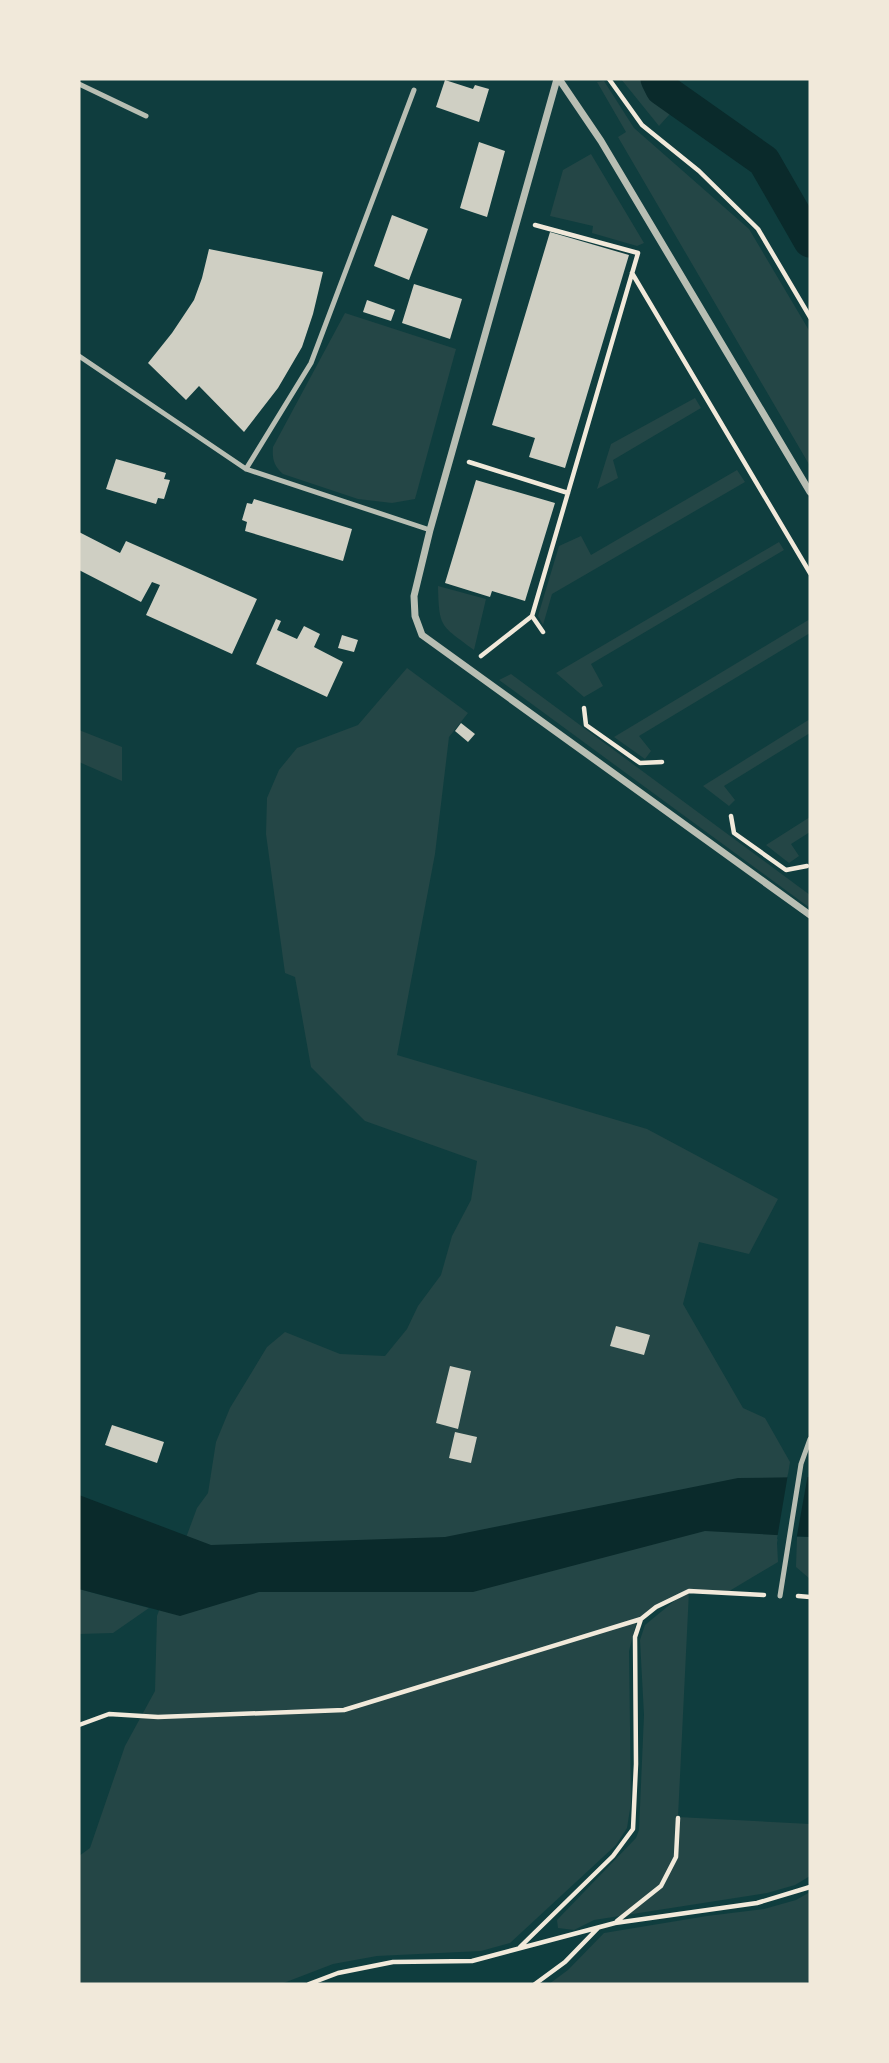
<svg xmlns="http://www.w3.org/2000/svg" width="889" height="2063" viewBox="0 0 889 2063" font-family="Quicksand,sans-serif">
<rect width="100%" height="100%" fill="#0f3d3e"/>
<path fill="#244646" d="M 621,79 L 653,79 L 660,92 L 678,105 L 659,126 Z
M 604,81 L 634,128 L 749,229 L 810,332 L 810,466 L 618,137 L 626,132 L 597,82 Z
M 591,154 L 644,243 L 637,246 L 592,233 L 593,226 L 550,216 L 563,170 Z
M 345,313 L 456,349 L 415,499 L 392,503 L 358,499 L 283,474 C 274,466 272,459 273,447 Z
M 695,398 L 701,408 L 613,460 L 618,478 L 597,489 L 611,444 Z
M 737,470 L 745,482 L 552,594 L 543,625 L 538,616 L 559,546 L 581,536 L 591,555 Z
M 779,542 L 784,550 L 591,664 L 603,686 L 584,697 L 556,673 Z
M 438,586 L 486,599 L 474,650 C 441,625 439,629 438,586 Z
M 810,619 L 810,633 L 639,736 L 651,751 L 645,759 L 614,737 Z
M 407,668 L 468,713 L 449,737 L 435,854 L 397,1055 L 647,1129 L 778,1199 L 749,1254 L 699,1242 L 683,1304 L 743,1408 L 765,1418 L 790,1462 L 777,1543 L 778,1562 L 726,1593 L 689,1591 L 678,1817 L 810,1824 L 810,1876 L 795,1885 L 767,1893 L 594,1920 L 574,1930 L 558,1928 L 557,1920 L 636,1838 L 639,1830 L 644,1715 L 640,1640 L 645,1625 L 684,1593 L 637,1620 L 629,1651 L 631,1803 L 627,1828 L 616,1845 L 510,1943 L 481,1951 L 377,1956 L 333,1964 L 281,1984 L 79,1984 L 79,1856 L 90,1848 L 125,1746 L 155,1691 L 157,1616 L 197,1508 L 208,1493 L 216,1442 L 230,1408 L 267,1347 L 285,1332 L 340,1354 L 385,1356 L 407,1329 L 418,1306 L 441,1275 L 452,1236 L 471,1200 L 477,1161 L 365,1121 L 311,1067 L 295,977 L 285,973 L 266,834 L 267,798 L 279,770 L 297,748 L 358,725 Z
M 511,674 L 810,895 L 810,908 L 499,680 Z
M 810,719 L 810,733 L 724,786 L 735,800 L 729,806 L 703,786 Z
M 79,730 L 122,747 L 122,781 L 79,762 Z
M 810,817 L 810,832 L 791,844 L 799,856 L 789,863 L 766,845 Z
M 797,1537 L 810,1537 L 810,1579 L 796,1567 Z
M 79,1589 L 149,1608 L 113,1633 L 79,1634 Z
M 810,1892 L 810,1979 L 806,1984 L 549,1984 L 568,1970 L 604,1933 L 707,1916 L 764,1909 L 796,1900 Z"/>
<path fill="#0a2a2b" d="M 810,1477 L 810,1537 L 705,1531 L 473,1592 L 259,1592 L 180,1616 L 79,1589 L 79,1495 L 211,1545 L 445,1537 L 738,1478 Z"/>
<path fill="#0f3d3e" d="M 788,1474 L 808,1474 L 796,1541 L 777,1539 Z"/>
<g fill="none" stroke-linecap="round" stroke-linejoin="round">
<path stroke="#0a2a2b" stroke-width="33" d="M 657,79 L 662,89 L 764,161 L 810,241"/>
</g>
<path fill="#cfcfc3" d="M 445,80 L 473,89 L 475,85 L 489,89 L 479,122 L 436,107 Z
M 479,142 L 505,151 L 487,217 L 460,208 Z
M 392,215 L 428,229 L 409,280 L 374,266 Z
M 550,232 L 629,255 L 565,468 L 529,457 L 535,438 L 492,425 Z
M 209,249 L 323,272 L 313,314 L 302,347 L 278,388 L 244,432 L 199,386 L 186,400 L 148,363 L 172,333 L 194,300 L 202,278 Z
M 414,284 L 462,299 L 450,339 L 402,323 Z
M 367,300 L 395,310 L 391,321 L 363,312 Z
M 116,459 L 166,473 L 164,479 L 170,480 L 164,499 L 158,498 L 156,504 L 106,489 Z
M 476,480 L 555,503 L 525,601 L 492,591 L 490,597 L 445,583 Z
M 254,499 L 352,529 L 343,561 L 245,531 L 247,522 L 242,520 L 247,503 L 252,504 Z
M 79,532 L 120,553 L 126,541 L 257,599 L 232,654 L 146,615 L 160,585 L 152,582 L 141,602 L 79,570 Z
M 276,619 L 281,621 L 277,630 L 297,639 L 304,626 L 320,634 L 314,647 L 343,662 L 327,697 L 256,664 Z
M 342,635 L 358,640 L 354,652 L 338,648 Z
M 461,723 L 475,734 L 468,742 L 455,731 Z
M 616,1326 L 650,1335 L 644,1355 L 610,1346 Z
M 450,1366 L 471,1371 L 458,1429 L 436,1423 Z
M 112,1425 L 164,1442 L 157,1463 L 105,1445 Z
M 455,1432 L 477,1437 L 471,1463 L 449,1458 Z"/>
<g fill="none" stroke-linecap="round" stroke-linejoin="round">
<path stroke="#f1e9da" stroke-width="4.5" d="M 609,79 L 642,125 L 699,171 L 758,229 L 810,317
M 535,225 L 638,253
M 632,273 L 810,573
M 469,462 L 568,493
M 532,616 L 543,632
M 481,656 L 532,616 L 638,253
M 584,708 L 586,725 L 640,763 L 662,762
M 731,816 L 734,833 L 786,870 L 807,866
M 798,1596 L 810,1597
M 79,1725 L 109,1714 L 158,1717 L 344,1710 L 641,1619
M 617,1921 L 661,1886 L 676,1857 L 678,1818
M 520,1947 L 613,1856 L 633,1829 L 636,1764 L 635,1637 L 641,1619 L 656,1607 L 689,1591 L 764,1595
M 309,1984 L 338,1973 L 393,1962 L 472,1961 L 615,1923 L 757,1903 L 810,1887
M 535,1984 L 565,1962 L 598,1928"/>
<path stroke="#b8beb3" stroke-width="5" d="M 79,84 L 146,116
M 79,356 L 246,469 L 430,530
M 246,469 L 311,363 L 414,90
M 780,1596 L 801,1464 L 810,1439"/>
<path stroke="#b8beb3" stroke-width="7" d="M 557,79 L 430,530 L 414,596 L 415,616 L 422,635 L 810,915
M 559,79 L 601,141 L 810,492"/>
</g>
<rect width="889" height="2063" fill="none" stroke="#f1e9da" stroke-width="161"/>
</svg>
